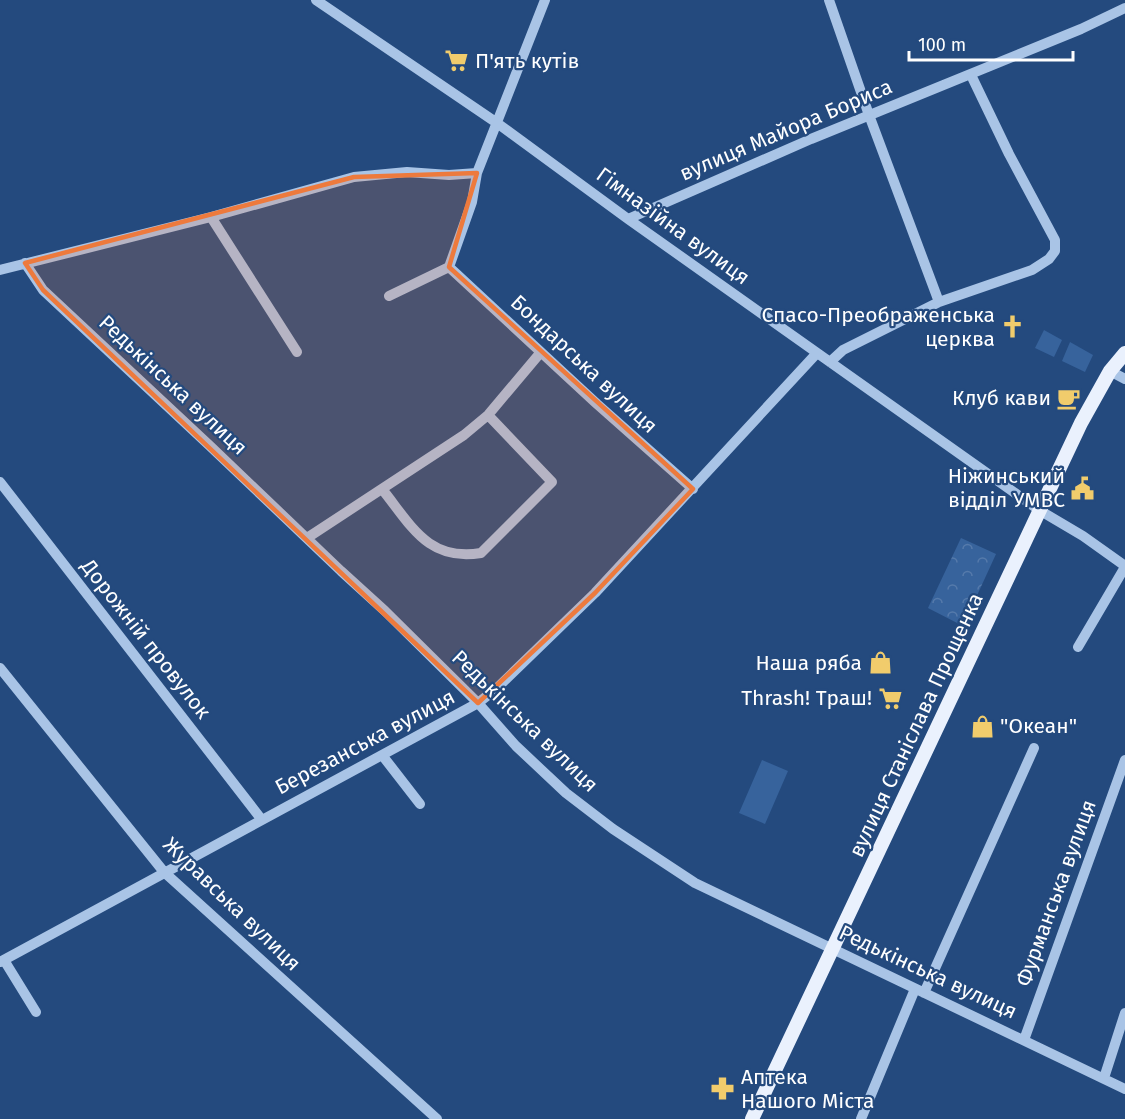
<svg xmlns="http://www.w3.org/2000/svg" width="1125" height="1119" viewBox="0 0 1125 1119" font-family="'Fira Sans',sans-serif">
<defs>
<pattern id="park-crowns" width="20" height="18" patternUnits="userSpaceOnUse" patternTransform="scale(1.5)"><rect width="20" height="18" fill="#37639c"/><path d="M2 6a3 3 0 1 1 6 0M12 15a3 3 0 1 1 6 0" fill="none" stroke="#557aab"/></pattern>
</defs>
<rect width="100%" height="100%" fill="#244a7e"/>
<path fill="#37639c" d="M 1044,330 L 1062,340 L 1054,357 L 1035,348 Z
M 1070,342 L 1093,355 L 1085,372 L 1062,361 Z
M 762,760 L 788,771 L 765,824 L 739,813 Z"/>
<path fill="url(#park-crowns)" d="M 961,538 L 996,554 L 963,626 L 928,608 Z"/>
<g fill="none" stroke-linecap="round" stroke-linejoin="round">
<path stroke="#a9c4e6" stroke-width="10" d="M 316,0 L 497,123 L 628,219 L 1039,510 L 1083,536 L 1125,566
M 829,0 L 869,115 L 939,302
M 211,217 L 297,352
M 628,219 L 811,139 L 1081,29 L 1125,8
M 25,263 L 43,290 L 210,446 L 341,571 L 385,611 L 478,703 L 516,746 L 566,793 L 613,829 L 695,883 L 1125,1089
M 449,267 L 597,404 L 693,489
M 0,270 L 211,217 L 354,177 L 407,172 L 449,175 L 477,173 L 545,0
M 389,296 L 449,267 L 472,202 L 477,173
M 830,362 L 843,350 L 939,302 L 1032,270 L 1049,259 L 1055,251 L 1055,240 L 1009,154 L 971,75
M 1110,371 L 1125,379
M 0,482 L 262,820
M 382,489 C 411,525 428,562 481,553 L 552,482 L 488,415
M 307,538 L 464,435 L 488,415 L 541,352
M 1078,647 L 1125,567
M 0,668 L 164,872 L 437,1119
M 382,755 L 420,804
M 4,960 L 36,1012
M 0,962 L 478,703 L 497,688 L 595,593 L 817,353
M 924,993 L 1034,748
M 1024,1040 L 1125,760
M 1104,1078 L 1125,1013
M 861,1119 L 915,989"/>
<path stroke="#eaf1fd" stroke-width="14" d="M 752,1119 L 1081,423 L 1110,371 L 1125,353"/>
</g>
<path fill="#ed7a3d" fill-opacity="0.2" stroke="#ed7a3d" stroke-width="4.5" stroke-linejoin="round" d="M 477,173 L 449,267 L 693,489 L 595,593 L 478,703 L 43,290 L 25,263 L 354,177 Z"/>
<defs>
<symbol id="supermarket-bare" viewBox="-9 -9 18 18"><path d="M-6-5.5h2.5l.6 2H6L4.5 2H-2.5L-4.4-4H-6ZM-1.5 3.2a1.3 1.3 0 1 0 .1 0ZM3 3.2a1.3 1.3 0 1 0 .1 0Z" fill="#f1cc6c" stroke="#244a7e" stroke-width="2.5" paint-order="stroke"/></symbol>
<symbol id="church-bare" viewBox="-9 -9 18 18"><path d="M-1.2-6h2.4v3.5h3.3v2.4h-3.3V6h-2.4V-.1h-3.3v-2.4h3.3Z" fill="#f1cc6c" stroke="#244a7e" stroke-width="2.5" paint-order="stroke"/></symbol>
<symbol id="cafe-bare" viewBox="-9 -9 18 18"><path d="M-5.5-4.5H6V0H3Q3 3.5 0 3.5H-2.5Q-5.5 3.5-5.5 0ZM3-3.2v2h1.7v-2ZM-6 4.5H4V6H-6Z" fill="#f1cc6c" stroke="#244a7e" stroke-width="2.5" paint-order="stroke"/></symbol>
<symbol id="civic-bare" viewBox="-9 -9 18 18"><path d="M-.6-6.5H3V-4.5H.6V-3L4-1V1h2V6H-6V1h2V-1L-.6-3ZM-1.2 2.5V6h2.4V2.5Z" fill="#f1cc6c" stroke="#244a7e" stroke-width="2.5" paint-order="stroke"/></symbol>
<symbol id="shop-bare" viewBox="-9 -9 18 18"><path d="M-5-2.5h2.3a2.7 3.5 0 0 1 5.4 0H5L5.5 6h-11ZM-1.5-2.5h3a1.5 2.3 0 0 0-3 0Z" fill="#f1cc6c" stroke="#244a7e" stroke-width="2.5" paint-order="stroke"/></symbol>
<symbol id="pharmacy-bare" viewBox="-9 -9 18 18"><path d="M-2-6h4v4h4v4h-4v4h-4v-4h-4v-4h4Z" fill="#f1cc6c" stroke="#244a7e" stroke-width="2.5" paint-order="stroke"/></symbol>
</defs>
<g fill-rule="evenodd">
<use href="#supermarket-bare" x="440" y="44" width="33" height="33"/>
<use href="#church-bare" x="996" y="310" width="33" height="33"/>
<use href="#cafe-bare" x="1052" y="382" width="33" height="33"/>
<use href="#civic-bare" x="1066" y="472" width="33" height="33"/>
<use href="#shop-bare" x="864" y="646" width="33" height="33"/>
<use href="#supermarket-bare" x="874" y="682" width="33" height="33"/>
<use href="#shop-bare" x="966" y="710" width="33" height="33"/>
<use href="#pharmacy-bare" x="706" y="1072" width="33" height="33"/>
</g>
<g text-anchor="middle" stroke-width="4.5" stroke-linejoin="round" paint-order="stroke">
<g font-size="21" fill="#fff" stroke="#244a7e" text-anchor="end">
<text x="475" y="68" text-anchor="start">П'ять кутів</text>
<text x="995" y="322">Спасо-Преображенська<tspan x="995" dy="24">церква</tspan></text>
<text x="1051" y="405">Клуб кави</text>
<text x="1065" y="483">Ніжинський<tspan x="1065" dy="24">відділ УМВС</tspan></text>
<text x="862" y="670">Наша ряба</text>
<text x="872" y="705">Thrash! Траш!</text>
<text x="1000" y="733" text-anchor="start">"Океан"</text>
<text x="741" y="1084" text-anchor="start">Аптека<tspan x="741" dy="24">Нашого Міста</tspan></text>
</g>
<g font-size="21" fill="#fff" stroke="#244a7e">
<text transform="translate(786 130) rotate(-23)" y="7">вулиця Майора Бориса</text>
<text transform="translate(673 226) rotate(36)" y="7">Гімназійна вулиця</text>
<text transform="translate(584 364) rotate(43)" y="7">Бондарська вулиця</text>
<text transform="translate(173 385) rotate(43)" y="7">Редькінська вулиця</text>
<text transform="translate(146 639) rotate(52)" y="7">Дорожній провулок</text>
<text transform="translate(525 721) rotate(44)" y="7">Редькінська вулиця</text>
<text transform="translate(916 725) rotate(-65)" y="7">вулиця Станіслава Прощенка</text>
<text transform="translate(365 742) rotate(-28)" y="7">Березанська вулиця</text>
<text transform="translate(1056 893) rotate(-70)" y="7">Фурманська вулиця</text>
<text transform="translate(232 904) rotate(44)" y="7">Журавська вулиця</text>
<text transform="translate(928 972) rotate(25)" y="7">Редькінська вулиця</text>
</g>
</g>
<path d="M909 51v9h164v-9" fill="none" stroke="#ffffff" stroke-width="3"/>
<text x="918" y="51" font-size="18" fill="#ffffff" stroke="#244a7e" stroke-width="4.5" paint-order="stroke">100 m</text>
</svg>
